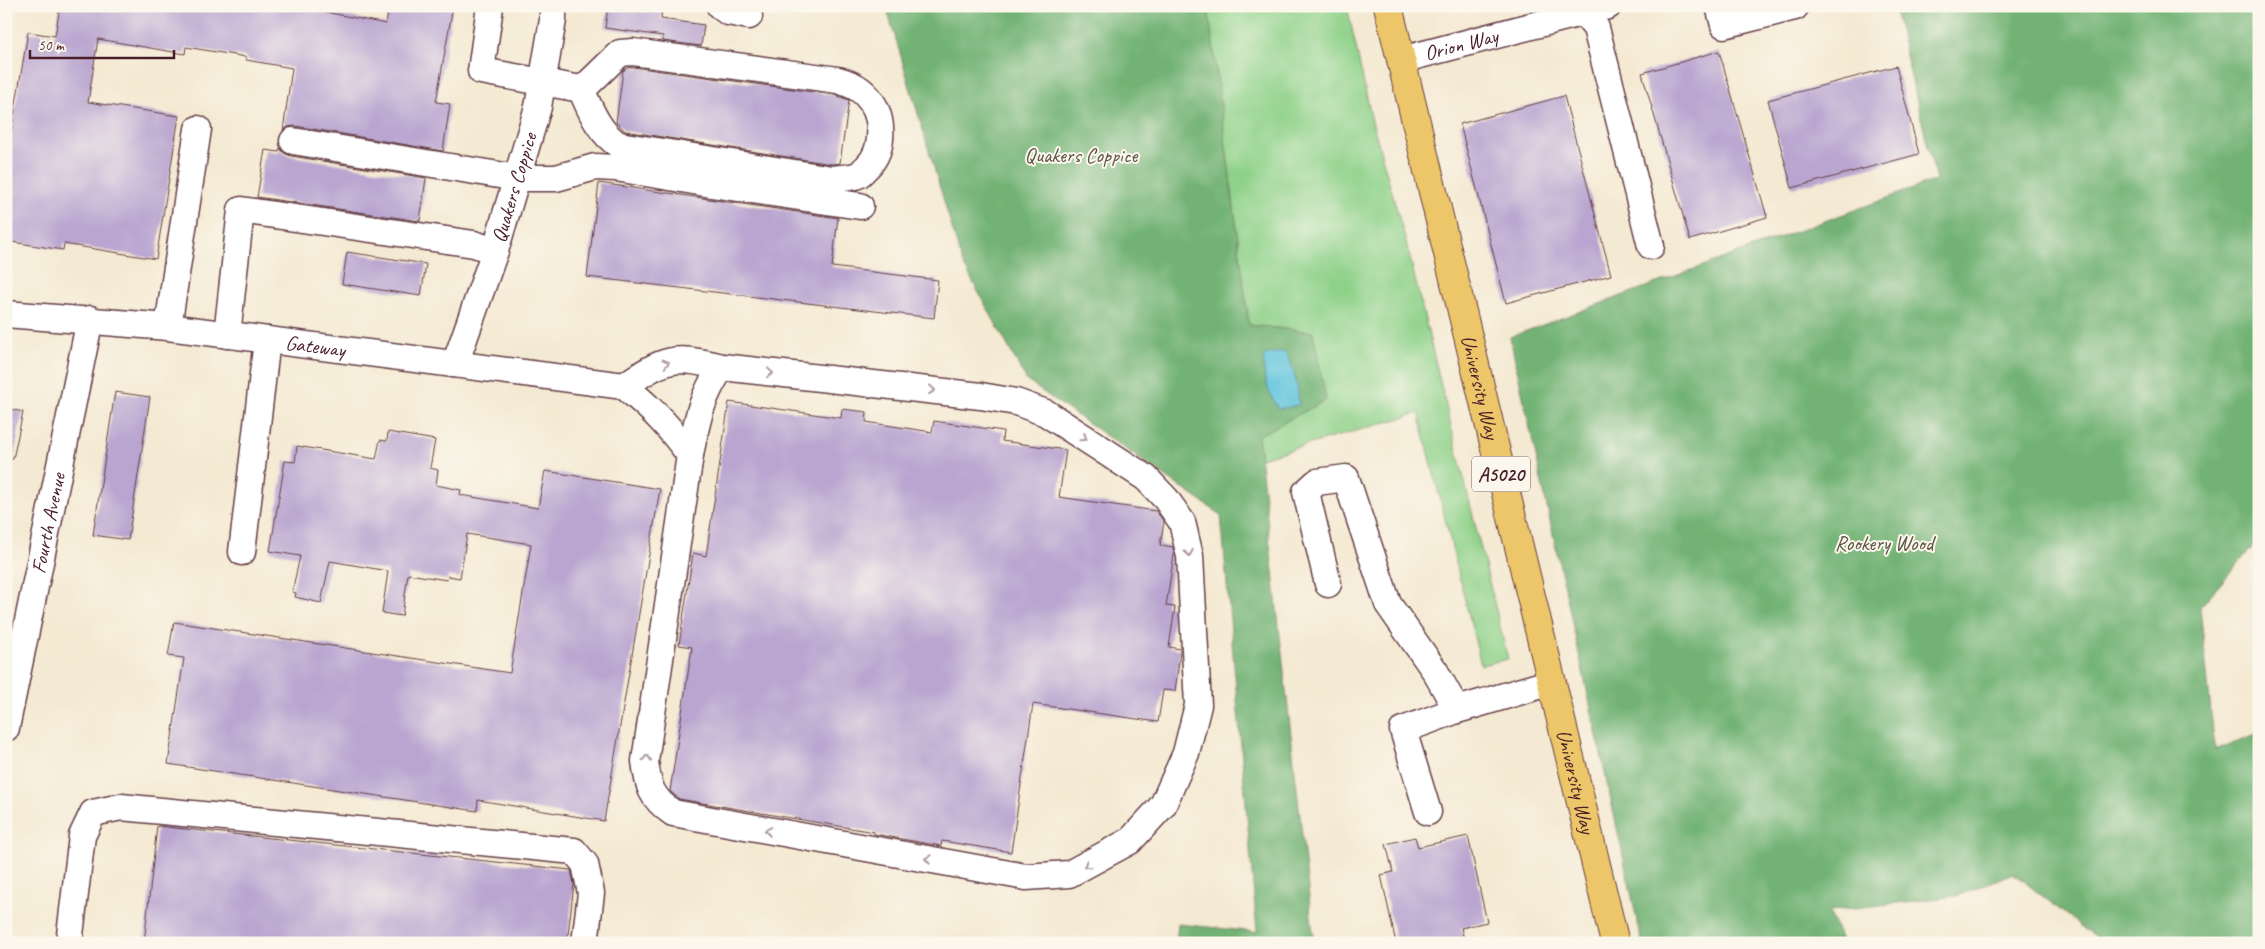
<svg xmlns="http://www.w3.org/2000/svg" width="2265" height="949" viewBox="0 0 2265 949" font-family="Caveat,sans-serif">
<rect width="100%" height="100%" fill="#fbf7ec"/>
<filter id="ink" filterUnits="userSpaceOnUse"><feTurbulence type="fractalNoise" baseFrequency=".02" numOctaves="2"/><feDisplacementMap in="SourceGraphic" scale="10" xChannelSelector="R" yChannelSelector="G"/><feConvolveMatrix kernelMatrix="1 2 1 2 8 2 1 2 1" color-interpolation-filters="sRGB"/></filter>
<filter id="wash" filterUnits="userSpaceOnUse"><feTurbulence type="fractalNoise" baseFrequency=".0096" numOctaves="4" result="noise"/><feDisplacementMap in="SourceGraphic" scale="20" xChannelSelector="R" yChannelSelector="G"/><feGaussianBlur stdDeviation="1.12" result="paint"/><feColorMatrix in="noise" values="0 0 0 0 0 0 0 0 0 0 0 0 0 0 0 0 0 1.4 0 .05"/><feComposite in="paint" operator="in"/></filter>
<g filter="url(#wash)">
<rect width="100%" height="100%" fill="#f4e9d2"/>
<path fill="#8ed189" stroke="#6c785a" d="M 1208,6 L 1347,6 L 1372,121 L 1406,242 L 1508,659 L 1481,665 L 1419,413 L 1261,458 L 1258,436 L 1313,332 L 1249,325 Z"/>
<path fill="#72b375" stroke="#5e6950" d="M 886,6 L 1208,6 L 1249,325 L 1313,332 L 1326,400 L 1258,436 L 1314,943 L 1176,943 L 1178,924 L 1257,932 L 1221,515 L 1027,381 L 962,262 Z
M 1894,6 L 2259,6 L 2259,540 L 2200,607 L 2215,750 L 2259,733 L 2259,943 L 2102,943 L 2013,873 L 1957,896 L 1829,911 L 1842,943 L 1642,943 L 1510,337 L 1936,180 Z"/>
<path fill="#5fc4dd" stroke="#547284" d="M 1285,351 C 1294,369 1298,384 1299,405 L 1278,409 C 1267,390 1262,377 1264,355 Z"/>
<g id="blocks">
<path fill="#b9a5d0" d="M 60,6 L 295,6 L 386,24 L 389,6 L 453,6 L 436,102 L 450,104 L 443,151 L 295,126 L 288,127 L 283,131 L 292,68 L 246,60 L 246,57 L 186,47 L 185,54 L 98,39 L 88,102 L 179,116 L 156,259 L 64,244 L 63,250 L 6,241 L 6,163 L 28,32 L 55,36 Z
M 608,6 L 662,6 L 661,19 L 704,25 L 701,46 L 663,41 L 663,36 L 605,28 Z
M 1719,51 L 1767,217 L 1690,240 L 1642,73 Z
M 1896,66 L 1919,154 L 1792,188 L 1768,100 Z
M 633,67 L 835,95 L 846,99 L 849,100 L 840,163 L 832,164 L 625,131 L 616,122 L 623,71 L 627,68 Z
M 1564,96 L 1611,275 L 1506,303 L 1460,124 Z
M 280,148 L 284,153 L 291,156 L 426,178 L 420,221 L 257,197 L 265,150 L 279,152 Z
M 599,183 L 838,218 L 832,267 L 938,280 L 934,318 L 587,277 Z
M 347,252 L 426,264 L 421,296 L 342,284 Z
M 115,392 L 150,397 L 128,540 L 93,535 Z
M 729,402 L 841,418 L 842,409 L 867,412 L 866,422 L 932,432 L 934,421 L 1003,431 L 1002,441 L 1066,450 L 1059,497 L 1156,511 L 1164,522 L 1160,545 L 1173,547 L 1174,554 L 1166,606 L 1175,607 L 1169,647 L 1180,649 L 1180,653 L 1175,691 L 1163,690 L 1158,722 L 1033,704 L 1011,852 L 942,841 L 941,846 L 874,834 L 874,832 L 679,799 L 670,791 L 692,647 L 679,645 L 693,553 L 706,556 Z
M 6,408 L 23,412 L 13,459 L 6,459 Z
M 388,432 L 435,440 L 430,468 L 438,470 L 436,485 L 461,490 L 460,495 L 538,508 L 545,471 L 660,489 L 604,821 L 478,800 L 477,811 L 168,764 L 184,658 L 168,656 L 174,622 L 510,673 L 531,544 L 467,534 L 460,578 L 448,576 L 447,580 L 408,574 L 402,616 L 382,613 L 388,571 L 330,561 L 321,603 L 295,597 L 296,593 L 292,592 L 300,556 L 270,551 L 285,461 L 295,462 L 297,446 L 376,459 L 380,440 L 387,441 Z
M 157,826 L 571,870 L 574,884 L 567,943 L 144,943 Z
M 1468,836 L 1487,922 L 1461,928 L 1465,943 L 1396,943 L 1381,875 L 1393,872 L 1386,844 L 1415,837 L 1418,847 Z"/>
</g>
</g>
<g filter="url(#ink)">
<use href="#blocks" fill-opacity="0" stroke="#643d44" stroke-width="1"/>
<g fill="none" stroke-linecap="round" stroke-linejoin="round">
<defs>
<g id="minor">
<path d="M 490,6 L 481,71 L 581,89 L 587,85 L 620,53 L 633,52 L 838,80 C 848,83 857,86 865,94 C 884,113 886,148 867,167 C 864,169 861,174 858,175 C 851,178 839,178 832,179 L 619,145 C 599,133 590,109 581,89"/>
<path d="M 720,6 L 728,12 L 749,16"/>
<path d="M 1578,6 L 1596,28 L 1651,246"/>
<path d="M 1719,6 L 1724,25 L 1795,7"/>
<path id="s1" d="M 1401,60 L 1608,6"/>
<path d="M 293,141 L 517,178 L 556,178 L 595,167 L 616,168 L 711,184 L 860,206"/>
<path id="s2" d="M 6,314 L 168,327 L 624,386 C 652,409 668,425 690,455"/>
<path d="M 168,327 L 198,129"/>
<path d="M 227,335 L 241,210 L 474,244 L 495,251"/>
<path id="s3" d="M 455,364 L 495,251 L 538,107 L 553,20 L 553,6"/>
<path d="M 624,386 C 665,358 673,355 722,367 L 981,396 L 1016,402 L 1046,413 L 1146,478 L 1166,499 L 1182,522 L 1190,556 L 1198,705 L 1186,753 L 1163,805 L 1130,841 L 1069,874 L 1026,877 L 673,813 C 651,798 648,786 645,761 L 690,455 C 697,420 701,397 722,367"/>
<path d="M 242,552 L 267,340"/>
<path d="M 1328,584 L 1306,492 L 1317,482 L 1346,478 L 1388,604 L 1435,671 L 1457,710"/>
<path id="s4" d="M 6,728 L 90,319"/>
<path d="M 1428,812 L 1403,730 L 1457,710 L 1552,682"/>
<path d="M 69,943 L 82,836 L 93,813 L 121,807 L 574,851 L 585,864 L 591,893 L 585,943"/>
</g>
<g id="highway">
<path id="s5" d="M 1388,6 L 1615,943"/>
</g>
</defs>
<use href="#minor" stroke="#643d44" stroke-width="29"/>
<use href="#highway" stroke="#643d44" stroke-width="30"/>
<use href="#minor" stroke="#fff" stroke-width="26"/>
<use href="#highway" stroke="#ecc669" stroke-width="28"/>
</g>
<defs><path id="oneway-chevron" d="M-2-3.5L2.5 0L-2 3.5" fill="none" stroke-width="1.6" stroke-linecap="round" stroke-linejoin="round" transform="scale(1.25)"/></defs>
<g stroke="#ae9aa0">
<use href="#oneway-chevron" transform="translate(666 363) rotate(-15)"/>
<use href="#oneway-chevron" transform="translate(770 373) rotate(6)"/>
<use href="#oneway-chevron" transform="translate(932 390) rotate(6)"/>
<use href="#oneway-chevron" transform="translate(1084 438) rotate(33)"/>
<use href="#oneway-chevron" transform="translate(1189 553) rotate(80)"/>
<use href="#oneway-chevron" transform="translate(647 758) rotate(-87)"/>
<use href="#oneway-chevron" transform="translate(768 831) rotate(-170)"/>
<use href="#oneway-chevron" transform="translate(928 859) rotate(-170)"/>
<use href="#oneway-chevron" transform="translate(1087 865) rotate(152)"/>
</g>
</g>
<g text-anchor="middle" stroke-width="4" stroke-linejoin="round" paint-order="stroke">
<rect fill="#fbf7ec" stroke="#7f6065" stroke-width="1" x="1472" y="456.5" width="58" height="35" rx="4"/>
<g font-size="20" font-weight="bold" fill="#4a1f2b">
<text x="1501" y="481">A5020</text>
</g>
<g font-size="21" fill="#4a1f2b" stroke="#fbf7ec">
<text dy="7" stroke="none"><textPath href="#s1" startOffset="62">Orion Way</textPath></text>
<text dy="7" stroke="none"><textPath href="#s3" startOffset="186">Quakers Coppice</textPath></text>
<text dy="7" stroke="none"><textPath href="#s2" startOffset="311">Gateway</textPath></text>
<text dy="7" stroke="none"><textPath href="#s5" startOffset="392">University Way</textPath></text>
<text dy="7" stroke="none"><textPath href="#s4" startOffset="209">Fourth Avenue</textPath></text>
<text dy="7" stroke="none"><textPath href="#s5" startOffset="798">University Way</textPath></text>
</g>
<g font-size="21" fill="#5e5447" stroke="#fbf7ec">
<text x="1081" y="162">Quakers Coppice</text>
<text x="1884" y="550">Rookery Wood</text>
</g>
</g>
<rect width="2265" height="949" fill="none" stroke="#fbf7ec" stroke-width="25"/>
<path d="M30 50v8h144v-8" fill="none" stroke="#4a1f2b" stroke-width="2.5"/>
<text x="38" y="50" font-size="15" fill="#4a1f2b" stroke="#fbf7ec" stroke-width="4" paint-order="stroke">50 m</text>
</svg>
